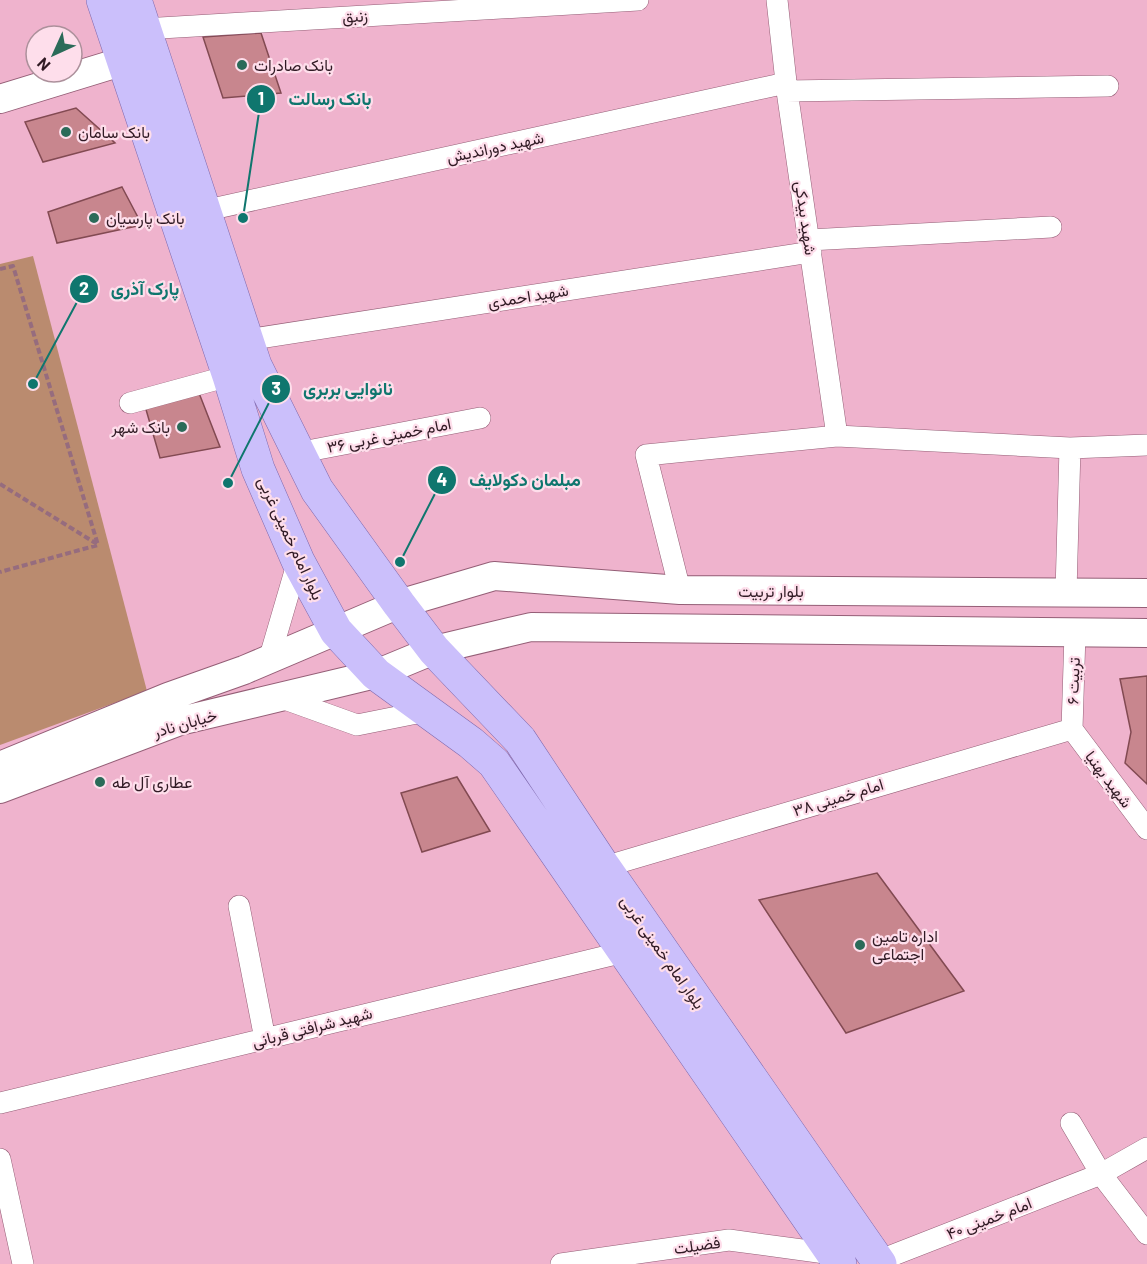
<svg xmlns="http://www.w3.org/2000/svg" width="1147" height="1264" viewBox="0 0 1147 1264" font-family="Barlow,Vazirmatn,sans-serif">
<rect width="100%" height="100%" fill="#efb3cd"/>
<path fill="#ba8b6f" d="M 33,256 L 147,691 L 0,745 L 0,264 Z"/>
<path fill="#c8868e" stroke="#824a52" stroke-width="1.5" d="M 261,33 L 281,93 L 223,98 L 203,37 Z
M 76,108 L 115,143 L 43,162 L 25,122 Z
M 122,187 L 142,225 L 57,243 L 48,212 Z
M 199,393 L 220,447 L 160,458 L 145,406 Z
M 1147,676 L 1147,784 L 1125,763 L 1131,732 L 1120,679 Z
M 457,777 L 490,831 L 422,852 L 401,793 Z
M 877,873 L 964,991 L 846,1033 L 759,900 Z"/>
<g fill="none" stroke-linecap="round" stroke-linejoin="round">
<defs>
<path id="street" d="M 777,0 L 787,91 L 837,436
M 143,29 L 638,0
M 787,91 L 1108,86
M 203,211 L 786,83
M 809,240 L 1051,227
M 246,340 L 811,252
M 130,403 L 229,376
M 297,453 L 480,418
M 680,590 L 646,455 L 837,436 L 1070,448 L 1147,445
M 1066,592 L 1070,448
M 269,660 L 298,561
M 282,698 L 357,725 L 427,711
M 1072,729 L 1147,829
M 1072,729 L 1075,633
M 604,867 L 1072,729
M 239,906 L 265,1039
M 0,1103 L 624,952
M 1071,1123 L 1101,1174 L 1147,1234
M 0,1159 L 23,1264
M 878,1261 L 1101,1174 L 1147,1148
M 561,1264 L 729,1240 L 832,1254"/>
<path id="secondary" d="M 0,99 L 124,61
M 0,766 L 168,697 L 244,670 L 399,604 L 494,576 L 680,590 L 1147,593
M 0,789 L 180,721 L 376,674 L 434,650 L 531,627 L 1147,633"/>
<path id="primary" d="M 103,0 L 229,376 L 258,469 L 298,561 L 336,631 L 376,674 L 471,743 L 494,763 L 840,1264
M 135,0 L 255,365 L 317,490 L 399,604 L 434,650 L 520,740 L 604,867 L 880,1264"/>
</defs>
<use href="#street" stroke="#945e76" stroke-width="22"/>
<use href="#secondary" stroke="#945e76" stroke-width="30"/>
<use href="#primary" stroke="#7f69ae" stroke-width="34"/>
<path stroke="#966c7e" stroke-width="4" stroke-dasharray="6 3" stroke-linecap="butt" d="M 0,269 L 13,266 L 98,545 L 0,572
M 0,484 L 97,544"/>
<use href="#street" stroke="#fff" stroke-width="21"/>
<use href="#secondary" stroke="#fff" stroke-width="28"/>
<use href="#primary" stroke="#cbbffb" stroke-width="33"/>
</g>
<g fill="#2b6b59" stroke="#fedeeb" stroke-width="2">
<circle cx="242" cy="65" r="6"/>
<circle cx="66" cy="132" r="6"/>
<circle cx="94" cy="218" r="6"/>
<circle cx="182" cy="427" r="6"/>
<circle cx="100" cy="782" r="6"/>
<circle cx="860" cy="945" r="6"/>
</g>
<g text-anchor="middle" stroke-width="4.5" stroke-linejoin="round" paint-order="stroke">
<g font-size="16" fill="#301a24" stroke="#fedeeb">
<text transform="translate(355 16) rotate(-3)" y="6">زنبق</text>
<text transform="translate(495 147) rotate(-12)" y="6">شهید دوراندیش</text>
<text transform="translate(806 218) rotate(82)" y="6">شهید بیدکی</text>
<text transform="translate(528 296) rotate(-9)" y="6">شهید احمدی</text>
<text transform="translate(389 435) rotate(-11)" y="6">امام خمینی غربی ۳۶</text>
<text transform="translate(291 538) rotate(65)" y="6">بلوار امام خمینی غربی</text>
<text x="771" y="597">بلوار تربیت</text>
<text transform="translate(1073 681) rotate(-88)" y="6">تربیت ۶</text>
<text transform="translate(185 723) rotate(-16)" y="6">خیابان نادر</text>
<text transform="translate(1109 779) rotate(53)" y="6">شهید بهنیا</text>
<text transform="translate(838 797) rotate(-17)" y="6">۳۸ امام خمینی</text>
<text transform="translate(663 952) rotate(55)" y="6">بلوار امام خمینی غربی</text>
<text transform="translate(312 1027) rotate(-14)" y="6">شهید شرافتی قربانی</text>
<text transform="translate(989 1218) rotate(-21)" y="6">امام خمینی ۴۰</text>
<text transform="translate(697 1245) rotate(-8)" y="6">فضیلت</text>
</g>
<g font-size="16" fill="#301a24" stroke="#fedeeb" text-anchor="start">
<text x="254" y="71">بانک صادرات</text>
<text x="78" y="138">بانک سامان</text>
<text x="106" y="224">بانک پارسیان</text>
<text x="170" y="433" text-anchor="end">بانک شهر</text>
<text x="112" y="788">عطاری آل طه</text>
<text x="872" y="942">اداره تامین<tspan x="872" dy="18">اجتماعی</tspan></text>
</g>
</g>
<path fill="none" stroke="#0f766e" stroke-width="2" d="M243 218L261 99M33 384L84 289M228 483L276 389M400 562L442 480"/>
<g fill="#0f766e" stroke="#fedeeb" stroke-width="2">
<circle cx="243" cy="218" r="6"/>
<circle cx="33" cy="384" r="6"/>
<circle cx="228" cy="483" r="6"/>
<circle cx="400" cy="562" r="6"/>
<circle cx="261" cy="99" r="15"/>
<circle cx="84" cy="289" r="15"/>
<circle cx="276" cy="389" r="15"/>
<circle cx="442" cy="480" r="15"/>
</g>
<g font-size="18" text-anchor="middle" font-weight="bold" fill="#fff">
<text x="261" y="105">1</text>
<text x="84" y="295">2</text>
<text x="276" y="395">3</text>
<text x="442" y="486">4</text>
</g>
<g font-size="18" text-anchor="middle" font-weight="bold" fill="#0f766e" stroke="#fedeeb" stroke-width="4.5" stroke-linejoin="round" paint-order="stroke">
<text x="330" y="105">بانک رسالت</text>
<text x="145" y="295">پارک آذری</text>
<text x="348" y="395">نانوایی بربری</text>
<text x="525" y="486">مبلمان دکولایف</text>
</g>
<g transform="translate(54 54) rotate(225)"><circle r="28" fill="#fedeeb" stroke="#ac909b" stroke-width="1.5"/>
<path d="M0-4.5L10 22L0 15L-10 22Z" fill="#2b6b59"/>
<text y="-9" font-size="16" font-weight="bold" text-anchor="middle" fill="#301a24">N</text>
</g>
</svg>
